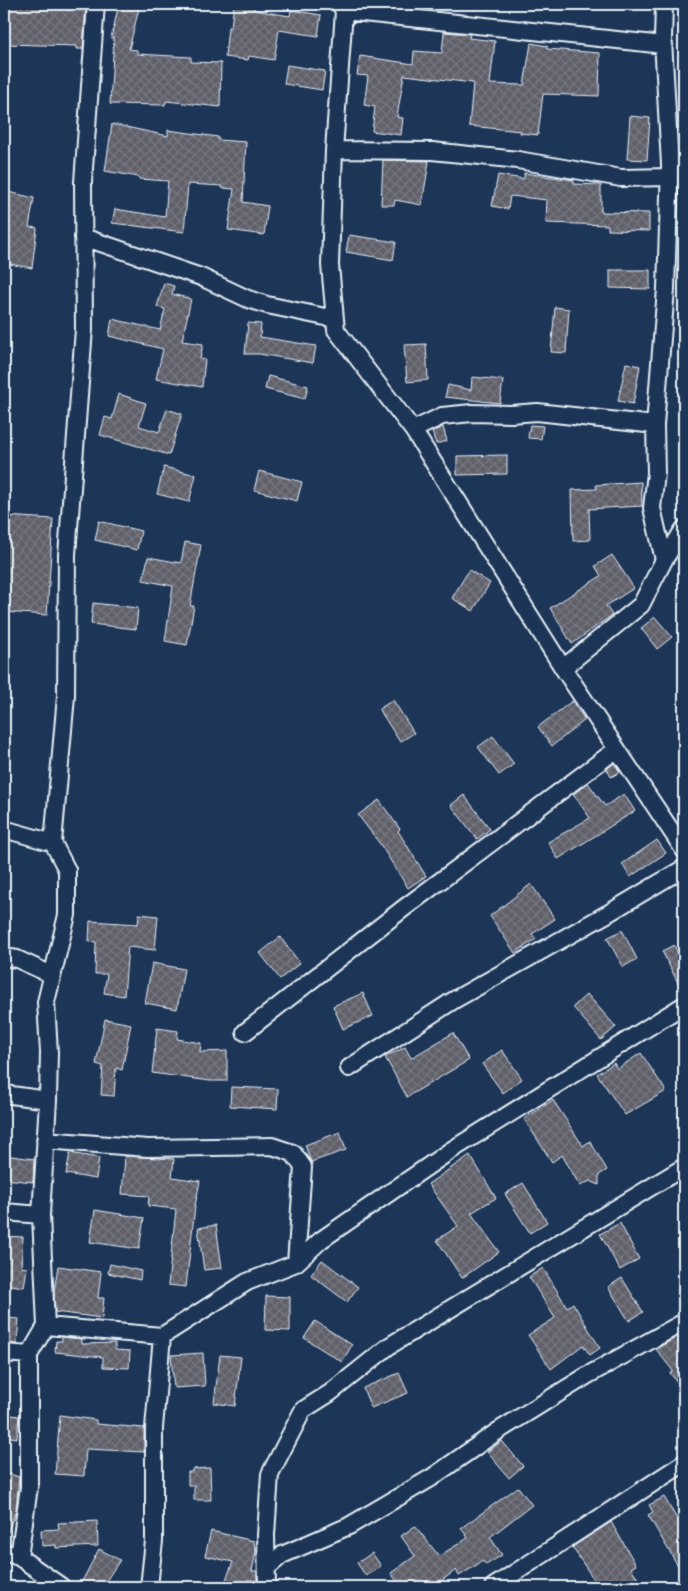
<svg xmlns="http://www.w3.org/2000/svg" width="688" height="1591" viewBox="0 0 688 1591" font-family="'Patrick Hand',sans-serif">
<defs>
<pattern id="building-cross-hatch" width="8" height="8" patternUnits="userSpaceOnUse" patternTransform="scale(1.25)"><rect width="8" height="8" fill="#60606a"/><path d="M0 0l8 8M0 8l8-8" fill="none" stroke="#777780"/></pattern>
</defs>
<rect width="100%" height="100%" fill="#1d3557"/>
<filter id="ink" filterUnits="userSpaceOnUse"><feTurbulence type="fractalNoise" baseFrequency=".02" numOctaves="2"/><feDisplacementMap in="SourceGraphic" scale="10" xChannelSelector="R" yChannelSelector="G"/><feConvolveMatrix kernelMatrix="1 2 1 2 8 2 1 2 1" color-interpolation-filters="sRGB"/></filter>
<g filter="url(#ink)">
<path fill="url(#building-cross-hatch)" stroke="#e8f1f8" d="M 4,4 L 86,4 L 83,49 L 77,49 L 77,46 L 4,44 Z
M 119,4 L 140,4 L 129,49 L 137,50 L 137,54 L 191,57 L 191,62 L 221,63 L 220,107 L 166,101 L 165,105 L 110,104 L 114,38 L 111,38 Z
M 234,4 L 254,4 L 254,10 L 290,16 L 291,10 L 321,15 L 318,36 L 279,30 L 274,60 L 249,56 L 248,60 L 225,57 L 228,27 L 231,27 Z
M 444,32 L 470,34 L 469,38 L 495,41 L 490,84 L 524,85 L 531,43 L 547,46 L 547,49 L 600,53 L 599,96 L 543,94 L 538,135 L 520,133 L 521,131 L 469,126 L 473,83 L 404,75 L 397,117 L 403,118 L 401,135 L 372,131 L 375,107 L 364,105 L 368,76 L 357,75 L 360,56 L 413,64 L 414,51 L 442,53 Z
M 287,65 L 325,71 L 322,90 L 284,84 Z
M 630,116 L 650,118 L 647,160 L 627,159 Z
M 112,124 L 168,136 L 168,130 L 218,137 L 218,140 L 246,142 L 243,202 L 268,206 L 264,235 L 228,230 L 234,189 L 222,188 L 222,186 L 188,184 L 184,232 L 112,223 L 115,209 L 165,217 L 168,181 L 139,179 L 139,177 L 105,171 Z
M 383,160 L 429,161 L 422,205 L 395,200 L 394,205 L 381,205 Z
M 524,173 L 574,180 L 574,184 L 601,185 L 601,212 L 649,213 L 649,231 L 608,230 L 608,225 L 546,223 L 547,200 L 510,196 L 508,209 L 492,206 L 498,175 L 524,179 Z
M 4,191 L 34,198 L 29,227 L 37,228 L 32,268 L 4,263 Z
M 349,235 L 396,242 L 393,260 L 346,252 Z
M 610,270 L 650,270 L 650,289 L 610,288 Z
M 164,283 L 174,286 L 172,294 L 191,299 L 182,341 L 203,344 L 200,359 L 205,360 L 202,387 L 156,379 L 163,349 L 109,336 L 112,319 L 160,330 L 165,309 L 157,307 Z
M 555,307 L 569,309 L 566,353 L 551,352 Z
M 248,323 L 261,324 L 260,337 L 316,346 L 313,363 L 259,354 L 245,354 Z
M 426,344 L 428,380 L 407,382 L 404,345 Z
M 626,363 L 640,366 L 633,404 L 618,401 Z
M 268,376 L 308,386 L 305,399 L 265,389 Z
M 472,377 L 503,380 L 500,403 L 445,397 L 448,385 L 471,390 Z
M 119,394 L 146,403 L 139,426 L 159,432 L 167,409 L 182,414 L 169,455 L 100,435 L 105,417 L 112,419 Z
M 530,425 L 543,426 L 541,439 L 528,438 Z
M 443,427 L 447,441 L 436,444 L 432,432 Z
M 507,455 L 507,474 L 457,475 L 457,456 Z
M 164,467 L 196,475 L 189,502 L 157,494 Z
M 259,471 L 302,482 L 297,501 L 254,490 Z
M 641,482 L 642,506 L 589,509 L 590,540 L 573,541 L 572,490 L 597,489 L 596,485 Z
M 4,516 L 53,519 L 47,615 L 4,612 Z
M 99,521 L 141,531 L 137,550 L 95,540 Z
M 185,542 L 201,545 L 190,606 L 194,606 L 187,645 L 165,641 L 173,586 L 143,580 L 148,557 L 181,563 Z
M 612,555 L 634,588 L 606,606 L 612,615 L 572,644 L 550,608 L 601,576 L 595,566 Z
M 469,570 L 490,583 L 473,611 L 452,598 Z
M 93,603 L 138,608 L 136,629 L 91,624 Z
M 655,617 L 672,637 L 657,649 L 641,628 Z
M 393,700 L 414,733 L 400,742 L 379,709 Z
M 572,701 L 585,720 L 552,746 L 538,727 Z
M 493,736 L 514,764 L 499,775 L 478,747 Z
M 614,763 L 620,772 L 611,777 L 607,769 Z
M 588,783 L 605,806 L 624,794 L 635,811 L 558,859 L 548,842 L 590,818 L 573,794 Z
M 464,795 L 490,829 L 477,839 L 451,805 Z
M 379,800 L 400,829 L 398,831 L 426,876 L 408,888 L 380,844 L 358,815 Z
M 657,840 L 666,853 L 630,877 L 622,864 Z
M 531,884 L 555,919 L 532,934 L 536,939 L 515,953 L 490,916 Z
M 139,914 L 158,916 L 155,950 L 128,947 L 124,996 L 104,993 L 107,974 L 95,974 L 96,942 L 89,941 L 90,921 L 138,924 Z
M 622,930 L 637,959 L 623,967 L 607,938 Z
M 280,937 L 300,963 L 280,979 L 260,953 Z
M 674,945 L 684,966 L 684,995 L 662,951 Z
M 152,963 L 184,969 L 177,1009 L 145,1003 Z
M 363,993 L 373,1016 L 343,1029 L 333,1006 Z
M 587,994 L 616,1027 L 601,1040 L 573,1007 Z
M 105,1019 L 131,1024 L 122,1070 L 116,1068 L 114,1096 L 101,1095 L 103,1066 L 96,1064 Z
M 157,1028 L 178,1031 L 177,1039 L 201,1043 L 200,1052 L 227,1051 L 227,1081 L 210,1081 L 152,1073 Z
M 453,1033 L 469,1060 L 407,1097 L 385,1057 L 405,1047 L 411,1058 Z
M 502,1050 L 522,1079 L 503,1093 L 482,1064 Z
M 641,1053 L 666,1091 L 625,1115 L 597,1074 L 614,1063 L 617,1069 Z
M 231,1087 L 278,1089 L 277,1109 L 230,1106 Z
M 553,1100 L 583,1146 L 590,1141 L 607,1170 L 599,1175 L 599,1185 L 590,1181 L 580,1186 L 562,1155 L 552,1162 L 524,1119 Z
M 340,1132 L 346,1150 L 311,1162 L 305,1145 Z
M 70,1153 L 99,1158 L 96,1179 L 66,1174 Z
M 4,1155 L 34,1159 L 33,1182 L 4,1179 Z
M 470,1155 L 496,1198 L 471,1213 L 499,1252 L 462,1278 L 437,1240 L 458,1226 L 428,1184 Z
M 125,1156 L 174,1159 L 172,1177 L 200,1181 L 195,1206 L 186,1287 L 168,1285 L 176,1209 L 148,1206 L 149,1196 L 122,1194 Z
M 523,1183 L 547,1222 L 530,1233 L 505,1194 Z
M 95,1210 L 144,1218 L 139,1249 L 90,1242 Z
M 620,1223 L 639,1259 L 620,1270 L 600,1234 Z
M 216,1225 L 222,1268 L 204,1270 L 198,1228 Z
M 4,1236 L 23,1237 L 21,1267 L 27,1268 L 24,1287 L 4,1284 L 7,1259 L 4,1259 Z
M 322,1260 L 358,1287 L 347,1302 L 311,1275 Z
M 110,1264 L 141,1271 L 140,1280 L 108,1273 Z
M 58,1266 L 101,1272 L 98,1298 L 104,1298 L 102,1318 L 55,1312 L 54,1292 Z
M 543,1268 L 567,1307 L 573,1303 L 600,1348 L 590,1355 L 583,1345 L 551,1369 L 528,1335 L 555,1318 L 529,1277 Z
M 622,1278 L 643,1312 L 629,1321 L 608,1287 Z
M 266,1296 L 290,1297 L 290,1331 L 265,1330 Z
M 4,1318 L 19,1319 L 17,1344 L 4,1343 Z
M 315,1321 L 352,1345 L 342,1362 L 304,1338 Z
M 684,1333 L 684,1391 L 670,1373 L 673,1371 L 656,1349 Z
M 62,1337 L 82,1339 L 82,1344 L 115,1343 L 115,1350 L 130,1351 L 129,1368 L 103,1367 L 103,1357 L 55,1352 L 56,1341 L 62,1341 Z
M 203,1353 L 205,1386 L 174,1388 L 171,1355 Z
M 220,1355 L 241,1357 L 235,1406 L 214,1403 Z
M 399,1373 L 408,1393 L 371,1408 L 363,1388 Z
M 4,1414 L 19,1416 L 17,1438 L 4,1436 Z
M 60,1415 L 96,1420 L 96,1424 L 144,1428 L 144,1452 L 86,1449 L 84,1476 L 55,1474 Z
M 502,1441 L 523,1466 L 509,1478 L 487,1452 Z
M 210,1468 L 211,1500 L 194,1500 L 194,1485 L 188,1485 L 188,1472 L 192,1472 L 192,1469 Z
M 4,1472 L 19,1477 L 16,1510 L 5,1540 Z
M 518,1487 L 532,1505 L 490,1537 L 502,1555 L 486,1565 L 483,1561 L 459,1576 L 456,1570 L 433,1587 L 401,1587 L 391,1573 L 415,1556 L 401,1536 L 415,1526 L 439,1556 L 468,1538 L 461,1528 Z
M 664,1497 L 684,1531 L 684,1576 L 648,1515 L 653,1512 L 649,1505 Z
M 97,1521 L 98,1546 L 56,1548 L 56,1545 L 42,1546 L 41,1530 L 59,1529 L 58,1523 Z
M 611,1522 L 636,1565 L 631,1568 L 644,1587 L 618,1587 L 612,1578 L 599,1587 L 572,1547 Z
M 211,1531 L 254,1541 L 256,1552 L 252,1571 L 257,1571 L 257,1581 L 247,1580 L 244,1587 L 223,1587 L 233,1562 L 205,1556 Z
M 99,1549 L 120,1560 L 102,1587 L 79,1587 Z
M 372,1553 L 381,1566 L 366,1576 L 357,1563 Z"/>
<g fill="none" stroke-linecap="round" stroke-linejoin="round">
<defs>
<path id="minor" d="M 340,4 L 344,11 L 334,150 L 330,265 L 336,330 L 413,430 L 563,668 L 684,850
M 344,11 L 664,45
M 334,150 L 432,151 L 518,160 L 621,178 L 669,177
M 83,237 L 201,277 L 248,299 L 267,305 L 335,319
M 413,430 L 442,416 L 472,413 L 511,414 L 537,412 L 655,425
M 664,560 L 652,508 L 656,473 L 655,425 L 666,289 L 670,165 L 663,40 L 664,4
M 563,668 L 641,605 L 664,560 L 684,529
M 4,829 L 53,843 L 67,870 L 67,915 L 46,1002 L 49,1052 L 48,1100 L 41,1215 L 46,1326 L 29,1355 L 4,1353
M 53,843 L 66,696 L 67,555 L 84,329 L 83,182 L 96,4
M 4,957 L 17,959 L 52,975
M 245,1032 L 404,908 L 617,749
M 349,1068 L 454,1000 L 607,914 L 684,868
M 4,1094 L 48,1100
M 45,1140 L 148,1148 L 272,1146 L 293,1153 L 303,1167 L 296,1263
M 4,1212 L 41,1215
M 46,1326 L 162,1336 L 154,1428 L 154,1541 L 149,1587
M 162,1336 L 247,1282 L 296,1263 L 321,1240 L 450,1151 L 684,1005
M 4,1552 L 19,1557 L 62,1587
M 19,1557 L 29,1487 L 29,1355
M 268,1567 L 282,1555 L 349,1526 L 431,1478 L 498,1431 L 588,1375 L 684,1322
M 267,1587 L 266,1535 L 270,1474 L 303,1410 L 330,1393 L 389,1346 L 684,1167
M 493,1587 L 684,1463"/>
</defs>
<use href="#minor" stroke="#e8f1f8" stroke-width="20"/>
<use href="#minor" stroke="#1d3557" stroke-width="16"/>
</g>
</g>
<rect width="688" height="1591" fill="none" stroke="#1d3557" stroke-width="20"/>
<rect x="10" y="10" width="668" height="1571" fill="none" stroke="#e8f1f8" stroke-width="2" filter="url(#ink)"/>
</svg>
